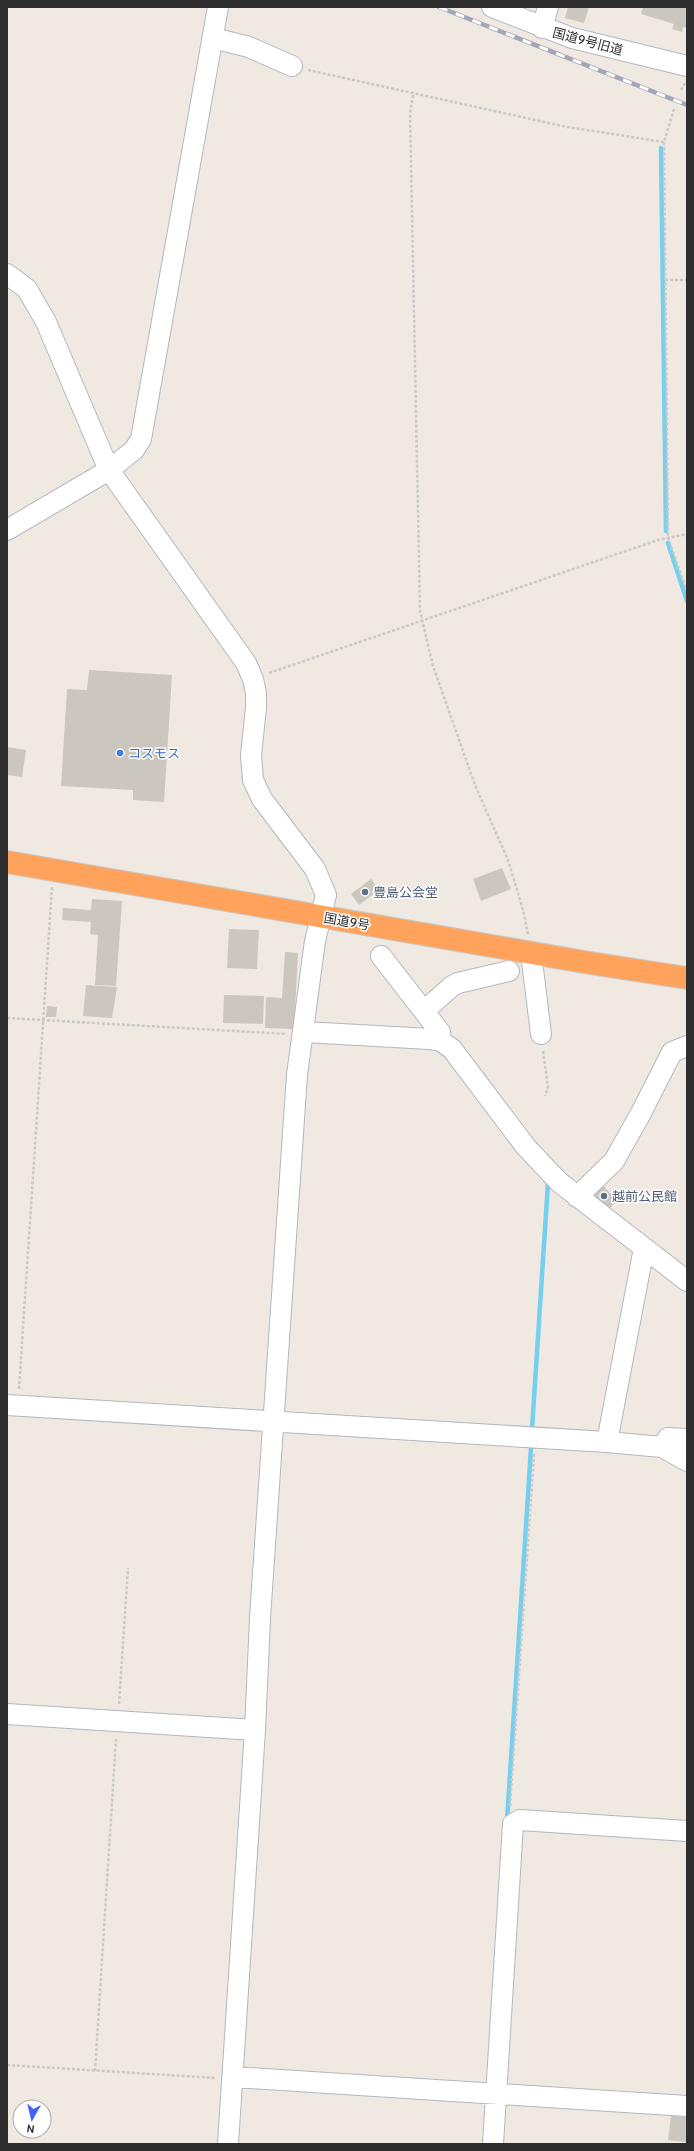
<svg xmlns="http://www.w3.org/2000/svg" width="694" height="2151" viewBox="0 0 694 2151" font-family="Cabin,'Noto Sans JP',sans-serif">
<rect width="100%" height="100%" fill="#efe9e1"/>
<g fill="none" stroke-linecap="round" stroke-linejoin="round">
<path stroke="#75cff0" stroke-width="4.5" d="M 661,148 L 666,531
M 668,543 L 687,601
M 532,1429 L 548,1183
M 507,1821 L 531,1448"/>
</g>
<path fill="#cbc7bf" d="M 568,7 L 589,7 L 584,23 L 565,18 Z
M 643,7 L 687,7 L 687,28 L 683,27 L 682,32 L 672,29 L 674,24 L 641,14 Z
M 89,670 L 172,675 L 164,802 L 133,800 L 133,790 L 61,786 L 67,689 L 87,690 Z
M 7,747 L 26,750 L 22,777 L 7,775 Z
M 502,868 L 511,889 L 481,901 L 473,879 Z
M 371,879 L 379,890 L 359,905 L 351,894 Z
M 92,899 L 122,901 L 116,986 L 95,985 L 98,935 L 90,934 L 91,922 L 62,920 L 63,908 L 91,910 Z
M 229,929 L 259,930 L 257,969 L 227,968 Z
M 285,952 L 298,953 L 294,1029 L 265,1028 L 266,997 L 282,998 Z
M 86,985 L 117,987 L 112,1018 L 83,1016 Z
M 224,995 L 264,996 L 263,1024 L 223,1023 Z
M 47,1006 L 57,1007 L 56,1017 L 46,1017 Z
M 600,1182 L 617,1201 L 608,1210 L 590,1190 Z
M 671,2116 L 687,2117 L 687,2142 L 668,2140 Z"/>
<g fill="none" stroke-linecap="round" stroke-linejoin="round">
<defs>
<path id="minor" d="M 492,7 L 572,38 L 687,66
M 542,28 L 548,7
M 213,38 L 249,47 L 292,66
M 7,274 L 27,289 L 46,322 L 109,470 L 246,663 L 253,679 L 256,693 L 256,708 L 251,755 L 253,780 L 262,799 L 315,869 L 326,895 L 315,941 L 297,1075 L 260,1618 L 255,1730 L 228,2144
M 7,530 L 109,470 L 134,450 L 141,439 L 218,7
M 531,953 L 541,1034
M 381,956 L 440,1032 L 441,1041
M 424,1011 L 452,986 L 458,983 L 509,971
M 304,1032 L 430,1039 L 441,1041 L 452,1049 L 526,1147 L 559,1182 L 687,1281
M 577,1197 L 614,1161 L 641,1113 L 672,1052 L 687,1046
M 7,1405 L 607,1442 L 662,1447 L 687,1461
M 607,1442 L 644,1248
M 662,1447 L 668,1438 L 687,1439
M 7,1714 L 255,1730
M 233,2077 L 687,2106
M 493,2144 L 513,1824 L 520,1820 L 687,1831"/>
<path id="highway" d="M 7,862 L 590,963 L 687,978"/>
</defs>
<use href="#minor" stroke="#b4b7c1" stroke-width="22"/>
<use href="#highway" stroke="#c9c9c9" stroke-width="24"/>
<path stroke="#c9c9c9" stroke-width="2.5" stroke-dasharray="3 2" stroke-linecap="butt" d="M 308,70 L 567,127 L 664,142
M 681,90 L 685,83
M 413,95 L 410,113 L 420,611 L 433,666 L 475,785 L 508,860 L 523,910 L 528,934
M 674,109 L 664,142 L 668,538 L 687,591
M 665,280 L 687,280
M 269,673 L 658,540 L 687,534
M 7,1018 L 287,1034
M 543,1051 L 548,1087 L 545,1096
M 19,1389 L 52,887
M 119,1704 L 128,1568
M 510,1806 L 534,1454
M 7,2065 L 216,2078
M 95,2071 L 116,1739"/>
<use href="#minor" stroke="#fff" stroke-width="20"/>
<use href="#highway" stroke="#ffa35c" stroke-width="22"/>
<defs>
<path id="rail" d="M 439,7 L 687,105"/>
</defs>
<use href="#rail" stroke="#a3a6b8" stroke-width="4.5"/>
<use href="#rail" stroke="#fff" stroke-width="3" stroke-dasharray="9" stroke-linecap="butt"/>
</g>
<circle fill="#3f7fe0" stroke="#fff" stroke-width="1.5" cx="120" cy="753" r="4"/>
<g fill="#5c6f8a" stroke="#fff" stroke-width="1.5">
<circle cx="365" cy="892" r="4"/>
<circle cx="604" cy="1196" r="4"/>
</g>
<g text-anchor="middle" stroke-width="3" stroke-linejoin="round" paint-order="stroke">
<g font-size="13" fill="#2e2e2e" stroke="#fff">
<text transform="translate(588 41) rotate(15)" y="5">国道9号旧道</text>
<text transform="translate(347 921) rotate(10)" y="5">国道9号</text>
</g>
<g font-size="13" fill="#366cbe" stroke="#fff" text-anchor="start">
<text x="128" y="758">コスモス</text>
</g>
<g font-size="13" fill="#4e5e75" stroke="#fff" text-anchor="start">
<text x="373" y="897">豊島公会堂</text>
<text x="612" y="1201">越前公民館</text>
</g>
</g>
<rect width="694" height="2151" fill="none" stroke="#2e2e2e" stroke-width="16"/>
<g transform="translate(32 2119) rotate(188)"><circle r="19" fill="#ffffff" stroke="#ababab"/>
<path d="M0-3L7 15L0 10L-7 15Z" fill="#4264fb"/>
<text y="-6" font-size="11" font-weight="bold" text-anchor="middle" fill="#2e2e2e">N</text>
</g>
</svg>
